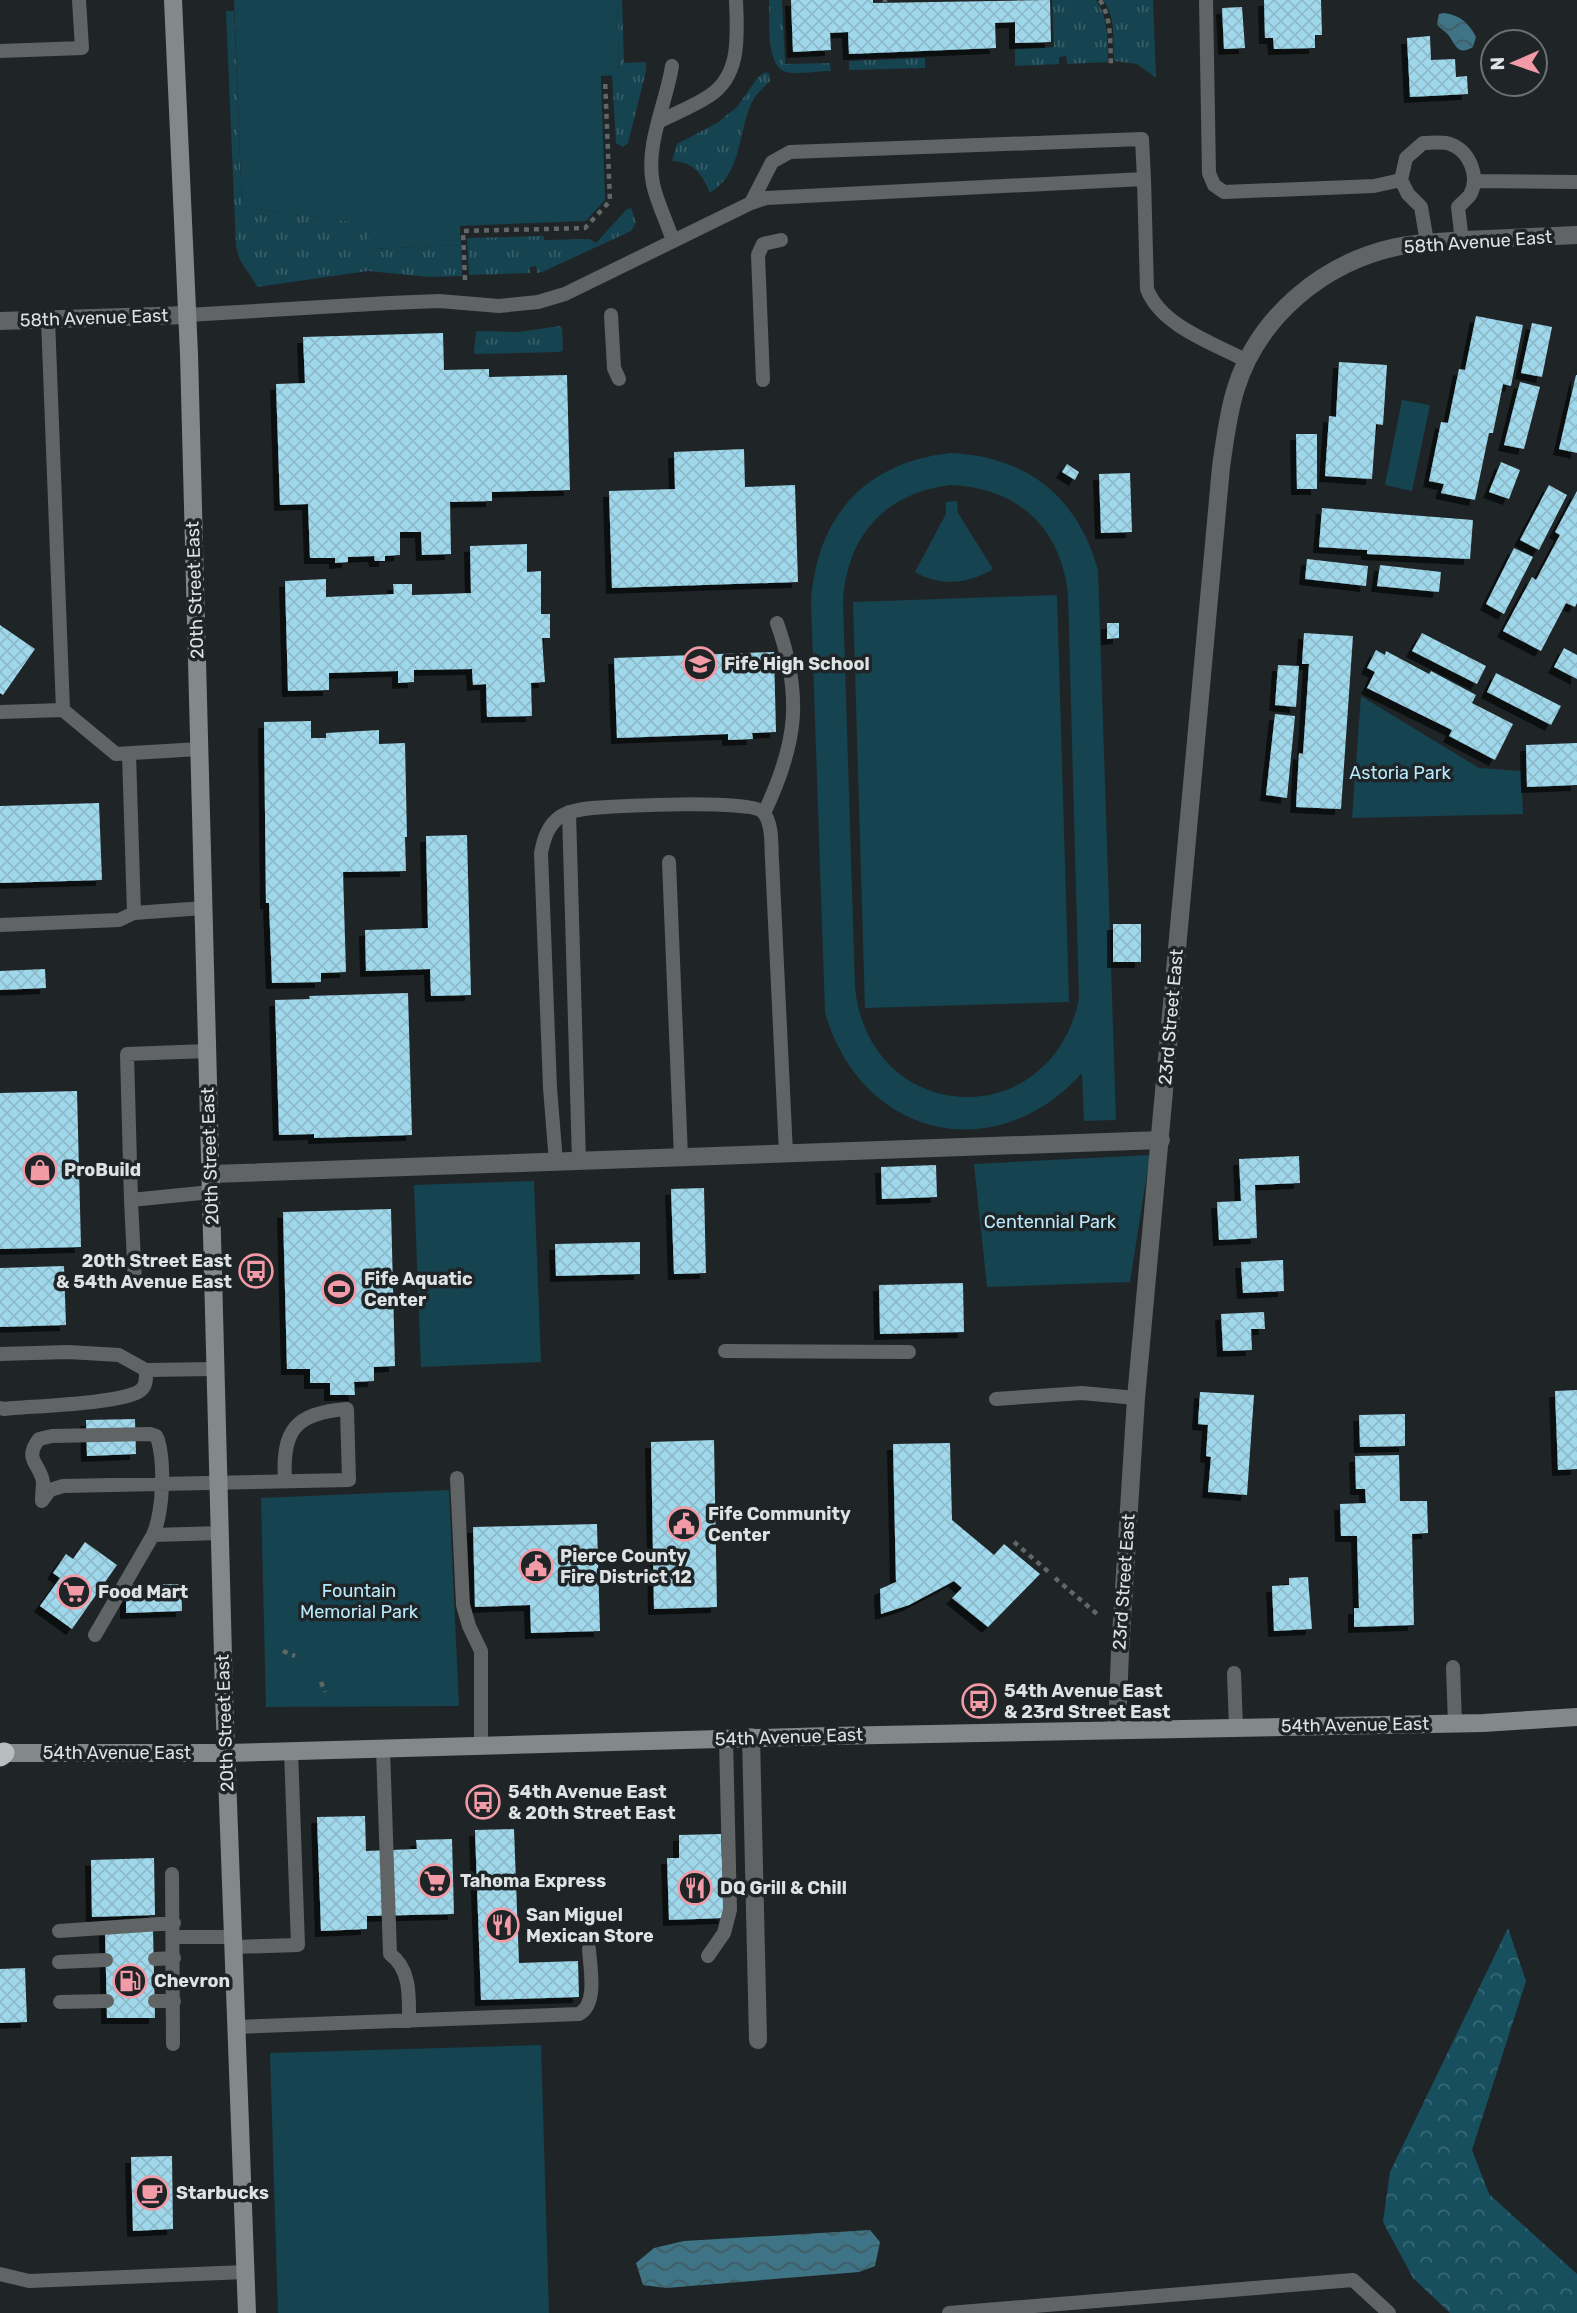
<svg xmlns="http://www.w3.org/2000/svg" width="1577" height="2313" viewBox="0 0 1577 2313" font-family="Rubik,sans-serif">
<defs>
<pattern id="grass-tufts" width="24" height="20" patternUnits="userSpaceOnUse" patternTransform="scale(1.75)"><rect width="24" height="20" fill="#164350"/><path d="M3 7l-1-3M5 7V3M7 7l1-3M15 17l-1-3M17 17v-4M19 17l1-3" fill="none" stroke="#375e69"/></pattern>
<pattern id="forest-crowns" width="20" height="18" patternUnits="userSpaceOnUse" patternTransform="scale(1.75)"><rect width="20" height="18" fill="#174f5f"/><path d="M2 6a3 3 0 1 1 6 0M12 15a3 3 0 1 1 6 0" fill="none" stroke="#386876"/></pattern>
<pattern id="water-waves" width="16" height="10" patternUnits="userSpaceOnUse" patternTransform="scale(1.75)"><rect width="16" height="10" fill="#3e7485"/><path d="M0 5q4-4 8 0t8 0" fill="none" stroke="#405c64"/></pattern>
<pattern id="building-cross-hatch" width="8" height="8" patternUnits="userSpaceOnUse" patternTransform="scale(1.75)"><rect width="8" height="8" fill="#a0d8eb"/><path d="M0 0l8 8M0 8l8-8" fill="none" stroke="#8dbaca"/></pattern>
<filter id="shadow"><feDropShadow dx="-6" dy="6" stdDeviation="0" flood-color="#0009"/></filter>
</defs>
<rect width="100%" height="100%" fill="#1f2527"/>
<path fill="url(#grass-tufts)" d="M 617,0 L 622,0 L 624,63 L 646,62 L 646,71 L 628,143 L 623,147 L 616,143 L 612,75 L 619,74 Z
M 769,0 L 782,0 L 785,64 L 830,63 L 831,71 C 817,71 799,75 786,72 C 765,66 770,18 769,0 Z
M 1052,0 L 1096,0 C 1109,19 1107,40 1108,62 L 1067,64 L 1066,56 L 1059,57 L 1059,64 L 1015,66 L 1015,49 L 1054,47 Z
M 1103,0 L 1153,0 L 1156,78 L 1137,64 L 1114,61 C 1113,40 1116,17 1103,0 Z
M 226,11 L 234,11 L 242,207 L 369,224 L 370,249 L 461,245 L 462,276 L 430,277 L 368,271 L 257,287 C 248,268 240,267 236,246 Z
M 925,58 L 925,68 L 849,70 L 849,61 Z
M 766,72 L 769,74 L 770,81 C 764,88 756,93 752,102 C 737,134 743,172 710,193 C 702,174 694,162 672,161 L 677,144 L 717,123 L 737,107 L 758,77 Z
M 631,208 L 636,223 L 631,231 L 542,272 L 537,273 L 536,266 L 530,267 L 530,273 L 469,275 L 467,238 L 544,236 L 544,240 L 590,239 L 596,243 L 626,210 Z
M 560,326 L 562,328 L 563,350 L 560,352 L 475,354 L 474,352 L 476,332 L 478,331 L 518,332 Z"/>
<path fill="url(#forest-crowns)" d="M 1508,1928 L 1526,1981 L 1472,2150 L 1489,2194 L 1577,2274 L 1577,2313 L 1450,2313 L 1413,2278 L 1383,2222 L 1390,2172 Z"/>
<path fill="#164350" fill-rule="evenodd" d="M 234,0 L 617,0 L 619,75 L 601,76 L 605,200 L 586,221 L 460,226 L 461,245 L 370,249 L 368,224 L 242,207 Z
M 1402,400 L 1430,405 L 1412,491 L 1385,485 Z
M 951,453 C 1028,457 1077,496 1098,570 L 1116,1120 L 1084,1121 L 1082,1073 C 995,1170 860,1137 825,1012 L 811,603 C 816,517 865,462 951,453 ZM 952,485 C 1018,488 1061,528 1068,594 L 1079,999 C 1050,1136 870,1127 855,988 L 843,601 C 847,536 885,492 952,485 Z
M 957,501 L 958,513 L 993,569 C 968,584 940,587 915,572 L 946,514 L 946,502 Z
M 1057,595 L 1069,1002 L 865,1008 L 853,602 Z
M 1361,696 L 1479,768 L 1521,771 L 1523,814 L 1352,818 Z
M 1150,1155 L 1130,1282 L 987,1287 L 974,1164 Z
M 534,1181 L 541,1362 L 421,1367 L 414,1185 Z
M 449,1490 L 459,1706 L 266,1707 L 261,1498 Z
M 541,2045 L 549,2313 L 278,2313 L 270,2053 Z"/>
<path fill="url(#water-waves)" d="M 1444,13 C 1460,15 1469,23 1476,37 L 1473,47 C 1460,55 1456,48 1450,37 C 1446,31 1440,29 1437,24 L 1439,14 Z
M 870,2230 L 880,2242 L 875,2266 L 859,2272 L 666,2288 L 643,2285 L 636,2263 L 654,2248 L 684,2241 Z"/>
<path fill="url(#building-cross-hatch)" filter="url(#shadow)" d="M 791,0 L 873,0 L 873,3 L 1050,0 L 1051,42 L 1015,43 L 1015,22 L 995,23 L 996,48 L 849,54 L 848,32 L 830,33 L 831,50 L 793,52 Z
M 1264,0 L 1321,0 L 1322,35 L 1315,35 L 1315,48 L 1274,49 L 1273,38 L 1265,38 Z
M 1242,7 L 1245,48 L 1224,49 L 1222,8 Z
M 1430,36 L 1431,60 L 1455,59 L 1456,77 L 1467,76 L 1468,94 L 1410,97 L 1407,38 Z
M 1476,316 L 1523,325 L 1511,386 L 1503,384 L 1493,433 L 1489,433 L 1475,500 L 1441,493 L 1444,484 L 1429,481 L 1441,422 L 1448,423 L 1459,369 L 1465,370 Z
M 1532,323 L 1552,327 L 1542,377 L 1521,373 Z
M 443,333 L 444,370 L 489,369 L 489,377 L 567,375 L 570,490 L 492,492 L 492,501 L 450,502 L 451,554 L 422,555 L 421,532 L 400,532 L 400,555 L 385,556 L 385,561 L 375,561 L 374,556 L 348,557 L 348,562 L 335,563 L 335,558 L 310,558 L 308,504 L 280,505 L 276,384 L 305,383 L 303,337 Z
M 1339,362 L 1387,365 L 1383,425 L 1376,424 L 1372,479 L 1325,476 L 1329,416 L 1336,417 Z
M 1576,375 L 1577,375 L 1577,453 L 1559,449 Z
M 1520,382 L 1540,387 L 1524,449 L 1504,445 Z
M 1296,434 L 1317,434 L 1317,489 L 1297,489 Z
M 744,449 L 745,487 L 795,485 L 798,582 L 612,588 L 609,491 L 675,489 L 674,452 Z
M 1501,462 L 1520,470 L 1509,499 L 1489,492 Z
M 1067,464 L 1079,472 L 1075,480 L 1062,472 Z
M 1130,473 L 1132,532 L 1101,533 L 1099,474 Z
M 1549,485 L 1567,495 L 1539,550 L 1520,540 Z
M 1577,491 L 1577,603 L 1575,607 L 1566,603 L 1541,651 L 1503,631 L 1532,577 L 1536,580 L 1560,535 L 1555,532 Z
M 1322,508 L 1473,520 L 1470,559 L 1367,554 L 1367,550 L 1319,547 Z
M 527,544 L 527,572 L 541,571 L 541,614 L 550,614 L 550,638 L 542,638 L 545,682 L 531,683 L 532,716 L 487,717 L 486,684 L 473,685 L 472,669 L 414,670 L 414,682 L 398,683 L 398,671 L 329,673 L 329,690 L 288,691 L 285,581 L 326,579 L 326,597 L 394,594 L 393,584 L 412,584 L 412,595 L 471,593 L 470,546 Z
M 1514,548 L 1533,557 L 1504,614 L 1486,604 Z
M 1307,559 L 1368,566 L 1366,586 L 1305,579 Z
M 1380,565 L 1441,572 L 1439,592 L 1377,586 Z
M 1107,623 L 1119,623 L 1119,638 L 1107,639 Z
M 0,625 L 35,649 L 3,695 L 0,693 Z
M 1304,633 L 1353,636 L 1341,809 L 1296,807 L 1299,753 L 1303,754 L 1309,664 L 1302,664 Z
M 1422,633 L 1486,666 L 1477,684 L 1412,651 Z
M 1564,648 L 1577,655 L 1577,679 L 1554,667 Z
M 1376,650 L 1385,655 L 1386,651 L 1429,674 L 1431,671 L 1476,695 L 1472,703 L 1513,724 L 1495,760 L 1449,736 L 1452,730 L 1367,688 L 1375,672 L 1367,668 Z
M 774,652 L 776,732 L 752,733 L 753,739 L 728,740 L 728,734 L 617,738 L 614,658 Z
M 1278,665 L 1299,666 L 1296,707 L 1275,705 Z
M 1496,673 L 1561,706 L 1551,725 L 1487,692 Z
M 1275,714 L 1295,716 L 1287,798 L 1266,795 Z
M 311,721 L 311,738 L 326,738 L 326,733 L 379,730 L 379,744 L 405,743 L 407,837 L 405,837 L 406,871 L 343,872 L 346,972 L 321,973 L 321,982 L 272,983 L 269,903 L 266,903 L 264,722 Z
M 1577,743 L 1577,785 L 1527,787 L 1526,745 Z
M 99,803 L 102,880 L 0,883 L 0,806 Z
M 467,835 L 471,995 L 431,996 L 430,969 L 366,971 L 365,930 L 428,928 L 426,836 Z
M 1113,924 L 1141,924 L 1141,962 L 1113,962 Z
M 45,969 L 46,988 L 0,990 L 0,971 Z
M 408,993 L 412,1135 L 314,1138 L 314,1134 L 279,1135 L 275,1000 L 310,999 L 309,996 Z
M 77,1091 L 81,1247 L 0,1249 L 0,1093 Z
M 1299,1156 L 1300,1183 L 1255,1185 L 1257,1238 L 1219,1240 L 1217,1202 L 1241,1201 L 1239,1159 Z
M 936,1165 L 937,1197 L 882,1199 L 881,1167 Z
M 704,1188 L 706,1273 L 674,1274 L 671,1189 Z
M 391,1209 L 395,1366 L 374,1367 L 374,1381 L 354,1382 L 355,1395 L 330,1395 L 330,1383 L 310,1383 L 310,1369 L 287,1369 L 283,1212 Z
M 640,1242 L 640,1274 L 556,1276 L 555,1244 Z
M 1283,1260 L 1284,1291 L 1243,1293 L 1241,1262 Z
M 64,1266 L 66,1325 L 0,1327 L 0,1268 Z
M 963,1283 L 964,1332 L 880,1334 L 879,1285 Z
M 1264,1312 L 1265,1329 L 1251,1329 L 1252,1350 L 1223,1351 L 1221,1314 Z
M 1577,1390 L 1577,1469 L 1558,1470 L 1555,1391 Z
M 1200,1392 L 1254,1395 L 1247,1495 L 1208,1492 L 1211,1457 L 1206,1456 L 1208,1425 L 1198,1424 Z
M 1405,1414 L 1405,1446 L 1360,1447 L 1359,1415 Z
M 135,1419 L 136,1454 L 87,1456 L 86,1420 Z
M 714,1440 L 717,1607 L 654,1609 L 651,1442 Z
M 950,1443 L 952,1520 L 994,1555 L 1004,1544 L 1040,1574 L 988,1627 L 952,1598 L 962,1588 L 954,1581 L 909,1605 L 881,1614 L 880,1589 L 896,1582 L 893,1444 Z
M 1399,1455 L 1400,1501 L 1427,1501 L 1428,1533 L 1412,1534 L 1414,1625 L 1354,1627 L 1354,1608 L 1359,1608 L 1357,1536 L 1341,1536 L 1340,1504 L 1366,1503 L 1365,1489 L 1356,1489 L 1355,1456 Z
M 597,1524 L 600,1631 L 531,1633 L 530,1605 L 475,1607 L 473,1527 Z
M 85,1542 L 117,1565 L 72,1629 L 40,1606 L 60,1578 L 53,1573 L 66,1554 L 73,1559 Z
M 1308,1577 L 1312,1629 L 1274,1631 L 1272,1586 L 1289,1585 L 1289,1578 Z
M 181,1584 L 182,1611 L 126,1613 L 126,1585 Z
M 365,1816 L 366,1851 L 417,1849 L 416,1840 L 452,1839 L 454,1914 L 367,1916 L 367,1929 L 321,1931 L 317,1817 Z
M 514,1829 L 519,1963 L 578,1961 L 579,1997 L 481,2000 L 475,1830 Z
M 721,1834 L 724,1918 L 669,1920 L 667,1858 L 679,1858 L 679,1835 Z
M 154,1858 L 155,1915 L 92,1917 L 91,1860 Z
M 153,1929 L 155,2018 L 107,2018 L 105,1930 Z
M 25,1968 L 27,2022 L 0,2023 L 0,1969 Z
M 172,2156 L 173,2229 L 133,2231 L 131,2157 Z"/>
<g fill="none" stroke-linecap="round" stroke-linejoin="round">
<path stroke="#616768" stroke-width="4.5" stroke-dasharray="5 5" stroke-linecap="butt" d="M 885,0 L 885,2
M 1100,0 C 1112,20 1110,43 1111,66
M 465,280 L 463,231 L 585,228 L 610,201 L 605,79
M 1014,1542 L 1051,1574
M 1055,1578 L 1097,1614
M 283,1651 L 295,1656
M 321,1682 L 325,1692"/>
<path stroke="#616465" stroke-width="14" d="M 1206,0 L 1209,173 L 1214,185 L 1224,192 L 1374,186 L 1401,180
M 0,51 L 82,48 L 79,0
M 672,66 C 666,104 645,145 653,184 C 657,203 667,222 673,241
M 660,121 C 676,113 694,106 709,96 C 742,75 737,33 736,0
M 1475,181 L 1577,182
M 751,203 L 772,162 L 790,152 L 1142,139 L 1144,179
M 1427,242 L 1421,207 L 1408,194 L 1401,180 L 1406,158 L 1423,143 C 1431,143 1443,141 1450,144 C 1470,151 1480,177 1470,195 C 1467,199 1462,203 1458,207 L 1462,241
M 187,315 L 389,303 L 439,301 L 499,306 L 538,302 L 565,294 L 751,203 L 766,198 L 1144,179 L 1147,289 C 1161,326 1213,343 1247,361
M 611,315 L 614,368 L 619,379
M 48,319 L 63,710
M 763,380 L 758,255 L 763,244 L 781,240
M 0,712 L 63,710 L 116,754 L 199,749
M 129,754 L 134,913
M 569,812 L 579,1161
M 764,813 C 797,744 803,696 777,623
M 669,862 L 681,1157
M 0,925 L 119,920 L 134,913 L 204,908
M 556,1162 L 550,1088 L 541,853 C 544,838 548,825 561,816 C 570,811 582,809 592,808 C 617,806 751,799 763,812 C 773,823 771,846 772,860 L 786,1153
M 131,1200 L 127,1054 L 207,1051
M 135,1282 L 131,1200 L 211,1192
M 725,1351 L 909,1352
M 0,1354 L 68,1352 L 119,1355 L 146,1370 L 216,1369
M 996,1399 L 1082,1393 L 1136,1398
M 0,1408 L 4,1409 C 30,1406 124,1404 141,1390 C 147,1385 146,1377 146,1370
M 457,1478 L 463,1605 L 469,1626 L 481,1651 L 481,1746
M 42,1500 C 42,1495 43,1488 43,1482 C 40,1463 23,1460 39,1439 L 52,1436 L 150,1434 L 156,1436 L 158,1440 C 165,1465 163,1512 153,1535 L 95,1635
M 42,1501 L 50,1490 L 63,1486 L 349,1480 L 347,1409 C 294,1413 282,1431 285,1481
M 153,1535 L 221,1533
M 1453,1667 L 1455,1724
M 1234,1673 L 1236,1727
M 383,1749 L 390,1954 C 411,1969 409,1997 409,2021
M 172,1874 L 173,2044
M 59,1931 L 174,1923
M 174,1937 L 233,1937
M 234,1947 L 298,1945 L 291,1751
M 708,1956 L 724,1933 L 730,1910 L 726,1739
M 155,1959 L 174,1958
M 59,1962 L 106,1960
M 155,2001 L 174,2001
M 60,2002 L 107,2001
M 237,2027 L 579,2014 C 598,2004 590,1968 589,1949
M 0,2274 L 29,2281 L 245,2272
M 949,2313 L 1353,2280 L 1389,2313"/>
<path stroke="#616465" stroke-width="18" d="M 0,321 L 187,315
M 211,1174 L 1161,1140
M 751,1737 L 758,2040"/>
<path stroke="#616465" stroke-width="18" d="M 1117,1729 L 1120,1652 L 1136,1398 L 1221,467 C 1225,440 1228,413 1236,388 C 1259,316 1323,263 1396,247 C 1419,242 1442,242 1465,240 C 1502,238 1540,237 1577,235"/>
<path stroke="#83888a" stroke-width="18" d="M 173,0 L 189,354 L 224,1695 L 247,2313
M 0,1753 L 226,1753 L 830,1736 L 1483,1723 L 1577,1717"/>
<path stroke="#b6bec0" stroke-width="21" d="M 0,1756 L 4,1753"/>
</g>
<defs>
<symbol id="school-ring" viewBox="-11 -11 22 22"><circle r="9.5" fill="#1f2527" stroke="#f39aa7" stroke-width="1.5"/><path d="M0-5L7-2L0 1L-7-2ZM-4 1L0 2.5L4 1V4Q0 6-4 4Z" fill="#f39aa7"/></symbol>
<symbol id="shop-ring" viewBox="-11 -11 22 22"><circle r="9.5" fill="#1f2527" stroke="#f39aa7" stroke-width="1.5"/><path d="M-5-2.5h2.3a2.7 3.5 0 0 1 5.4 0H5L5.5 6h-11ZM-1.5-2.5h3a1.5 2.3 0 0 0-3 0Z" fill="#f39aa7"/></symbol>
<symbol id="bus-ring" viewBox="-11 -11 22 22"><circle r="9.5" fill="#1f2527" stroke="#f39aa7" stroke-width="1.5"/><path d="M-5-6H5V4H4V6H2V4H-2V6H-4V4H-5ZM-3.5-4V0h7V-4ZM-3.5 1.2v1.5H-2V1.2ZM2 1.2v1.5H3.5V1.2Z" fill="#f39aa7"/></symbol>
<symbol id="stadium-ring" viewBox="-11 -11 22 22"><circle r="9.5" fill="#1f2527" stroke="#f39aa7" stroke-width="1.5"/><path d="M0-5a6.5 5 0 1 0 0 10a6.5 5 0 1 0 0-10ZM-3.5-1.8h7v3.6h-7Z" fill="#f39aa7"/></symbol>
<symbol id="civic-ring" viewBox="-11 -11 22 22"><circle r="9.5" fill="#1f2527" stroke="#f39aa7" stroke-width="1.5"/><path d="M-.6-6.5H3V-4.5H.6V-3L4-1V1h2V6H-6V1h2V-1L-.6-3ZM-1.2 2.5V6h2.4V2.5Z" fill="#f39aa7"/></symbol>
<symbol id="supermarket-ring" viewBox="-11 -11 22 22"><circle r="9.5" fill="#1f2527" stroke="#f39aa7" stroke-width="1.5"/><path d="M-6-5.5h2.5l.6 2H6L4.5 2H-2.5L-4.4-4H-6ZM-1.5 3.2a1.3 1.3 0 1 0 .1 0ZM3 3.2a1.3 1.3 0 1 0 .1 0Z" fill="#f39aa7"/></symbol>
<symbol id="restaurant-ring" viewBox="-11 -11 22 22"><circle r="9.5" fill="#1f2527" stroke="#f39aa7" stroke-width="1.5"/><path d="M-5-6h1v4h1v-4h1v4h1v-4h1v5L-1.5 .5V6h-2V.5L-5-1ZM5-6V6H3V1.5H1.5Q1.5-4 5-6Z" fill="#f39aa7"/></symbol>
<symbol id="fuel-ring" viewBox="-11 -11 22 22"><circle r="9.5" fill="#1f2527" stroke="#f39aa7" stroke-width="1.5"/><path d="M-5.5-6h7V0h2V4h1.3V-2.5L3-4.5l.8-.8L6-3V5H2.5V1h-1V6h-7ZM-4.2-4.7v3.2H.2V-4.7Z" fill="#f39aa7"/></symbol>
<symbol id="cafe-ring" viewBox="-11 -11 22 22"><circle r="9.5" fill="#1f2527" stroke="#f39aa7" stroke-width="1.5"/><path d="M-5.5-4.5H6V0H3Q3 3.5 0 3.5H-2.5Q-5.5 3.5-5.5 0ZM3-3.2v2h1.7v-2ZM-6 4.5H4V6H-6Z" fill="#f39aa7"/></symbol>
</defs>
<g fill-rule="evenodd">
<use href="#school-ring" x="681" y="645" width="38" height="38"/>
<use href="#shop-ring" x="21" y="1151" width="38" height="38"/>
<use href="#bus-ring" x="237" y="1252" width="38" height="38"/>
<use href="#stadium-ring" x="320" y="1270" width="38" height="38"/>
<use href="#civic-ring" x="665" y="1505" width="38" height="38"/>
<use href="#civic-ring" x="517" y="1547" width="38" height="38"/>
<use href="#supermarket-ring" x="55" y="1573" width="38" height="38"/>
<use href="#bus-ring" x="960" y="1682" width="38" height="38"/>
<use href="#bus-ring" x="464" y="1783" width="38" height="38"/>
<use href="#supermarket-ring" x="416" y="1862" width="38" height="38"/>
<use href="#restaurant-ring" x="676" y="1869" width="38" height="38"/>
<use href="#restaurant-ring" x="483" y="1906" width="38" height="38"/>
<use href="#fuel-ring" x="111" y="1962" width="38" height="38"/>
<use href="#cafe-ring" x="133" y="2174" width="38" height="38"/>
</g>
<g text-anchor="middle" stroke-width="7" stroke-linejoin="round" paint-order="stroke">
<g font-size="18" fill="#dee2e3" stroke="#1f2527">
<text transform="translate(1478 242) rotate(-4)" y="6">58th Avenue East</text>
<text transform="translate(94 318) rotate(-2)" y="6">58th Avenue East</text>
<text transform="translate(195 590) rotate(-92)" y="6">20th Street East</text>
<text transform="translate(1171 1017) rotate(-85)" y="6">23rd Street East</text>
<text transform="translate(210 1156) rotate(-92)" y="6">20th Street East</text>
<text transform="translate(1124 1582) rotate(-86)" y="6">23rd Street East</text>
<text transform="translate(225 1723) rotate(-92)" y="6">20th Street East</text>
<text transform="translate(1355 1725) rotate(-1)" y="6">54th Avenue East</text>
<text transform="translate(789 1737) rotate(-2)" y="6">54th Avenue East</text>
<text x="117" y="1759">54th Avenue East</text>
</g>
<g font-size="18" font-weight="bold" fill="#dee2e3" stroke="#1f2527" text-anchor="start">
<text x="724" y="670">Fife High School</text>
<text x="64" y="1176">ProBuild</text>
<text x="232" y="1267" text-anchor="end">20th Street East<tspan x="232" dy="21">&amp; 54th Avenue East</tspan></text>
<text x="364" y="1285">Fife Aquatic<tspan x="364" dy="21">Center</tspan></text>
<text x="708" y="1520">Fife Community<tspan x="708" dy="21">Center</tspan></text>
<text x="560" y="1562">Pierce County<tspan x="560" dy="21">Fire District 12</tspan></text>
<text x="98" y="1598">Food Mart</text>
<text x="1004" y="1697">54th Avenue East<tspan x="1004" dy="21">&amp; 23rd Street East</tspan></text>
<text x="508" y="1798">54th Avenue East<tspan x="508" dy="21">&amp; 20th Street East</tspan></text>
<text x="460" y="1887">Tahoma Express</text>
<text x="720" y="1894">DQ Grill &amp; Chill</text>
<text x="526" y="1921">San Miguel<tspan x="526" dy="21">Mexican Store</tspan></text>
<text x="154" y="1987">Chevron</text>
<text x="176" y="2199">Starbucks</text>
</g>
<g font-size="18" fill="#b9eafb" stroke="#1f2527">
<text x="1400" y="779">Astoria Park</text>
<text x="1050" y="1228">Centennial Park</text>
<text x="359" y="1597">Fountain<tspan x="359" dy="21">Memorial Park</tspan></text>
</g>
</g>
<g transform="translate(1514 63) rotate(268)"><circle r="33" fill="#1f2527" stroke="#6b7172" stroke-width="2"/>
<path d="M0-5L12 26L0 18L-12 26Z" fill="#f39aa7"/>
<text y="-10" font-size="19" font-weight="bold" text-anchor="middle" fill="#dee2e3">N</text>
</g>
</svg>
